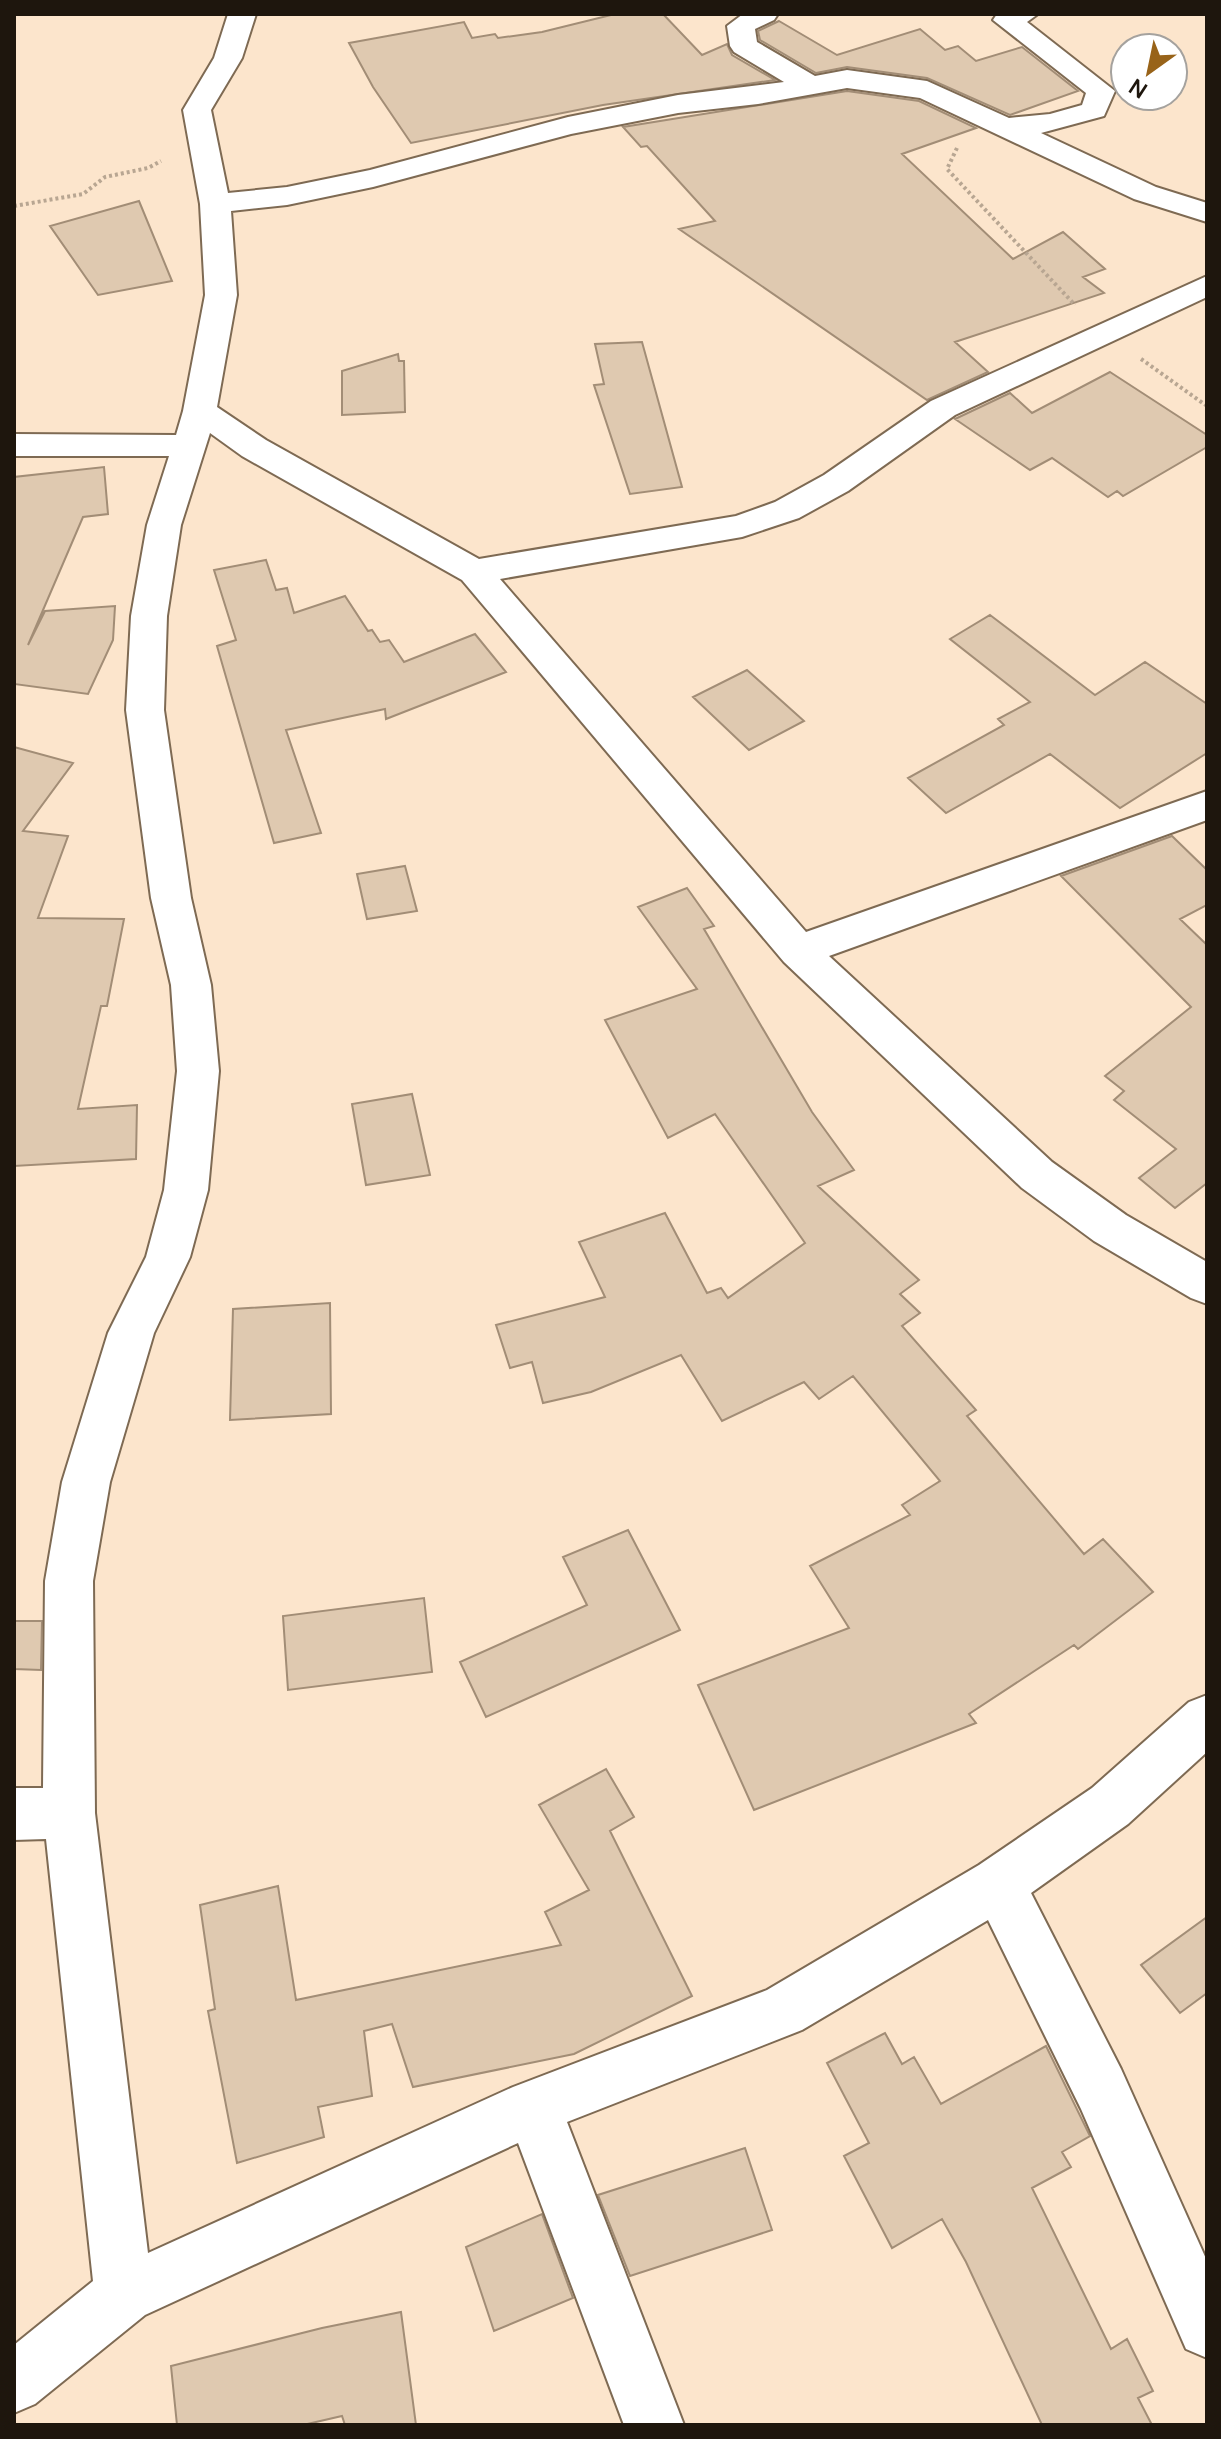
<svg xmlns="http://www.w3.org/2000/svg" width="1221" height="2439" viewBox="0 0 1221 2439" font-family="Manrope,sans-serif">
<rect width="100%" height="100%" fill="#fce5cc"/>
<path fill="#dfc9b0" stroke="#a28d76" stroke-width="2" d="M 615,14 L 663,14 L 702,55 L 727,44 L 732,55 L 775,80 L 603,105 L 411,143 L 373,87 L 349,43 L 464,22 L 472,38 L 495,34 L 498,38 L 542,32 Z
M 779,21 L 837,55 L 920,29 L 945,50 L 958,46 L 976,61 L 1022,47 L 1078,91 L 1010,115 L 927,78 L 847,67 L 816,73 L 760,40 L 758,31 Z
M 847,91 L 919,101 L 976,128 L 902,154 L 1013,259 L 1063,232 L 1105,269 L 1083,277 L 1104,293 L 955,342 L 988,372 L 927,400 L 679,229 L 715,221 L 647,146 L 641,147 L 623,127 Z
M 139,201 L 172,281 L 98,295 L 50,226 Z
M 642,342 L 682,487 L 630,494 L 594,385 L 604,384 L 595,344 Z
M 398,354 L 399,361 L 404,361 L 405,412 L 342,415 L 342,371 Z
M 1110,372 L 1207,435 L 1207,447 L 1123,496 L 1117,491 L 1108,497 L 1052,458 L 1030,470 L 955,419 L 1010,393 L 1032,413 Z
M 104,467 L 108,514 L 83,517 L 28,645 L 45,611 L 115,606 L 113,640 L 88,694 L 14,684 L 14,477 Z
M 266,560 L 276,590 L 287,588 L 294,613 L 345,596 L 368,631 L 372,630 L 380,642 L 389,640 L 404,662 L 475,634 L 506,672 L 386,719 L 385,709 L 286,730 L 321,833 L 274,843 L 217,646 L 236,640 L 214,570 Z
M 990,615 L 1095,695 L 1145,662 L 1207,704 L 1207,753 L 1120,808 L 1050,754 L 946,813 L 908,778 L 1004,725 L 998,719 L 1030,702 L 950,639 Z
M 747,670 L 804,721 L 749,750 L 693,697 Z
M 14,747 L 73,763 L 23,831 L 68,836 L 38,918 L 124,919 L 107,1006 L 101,1006 L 78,1109 L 137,1105 L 136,1159 L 14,1166 Z
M 1172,836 L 1207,870 L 1207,905 L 1180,919 L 1207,945 L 1207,1183 L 1175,1208 L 1139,1178 L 1176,1149 L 1114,1100 L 1124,1091 L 1105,1076 L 1191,1007 L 1061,876 Z
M 405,866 L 417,911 L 367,919 L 357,874 Z
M 687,888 L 714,926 L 704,929 L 812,1112 L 854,1170 L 818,1186 L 919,1280 L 900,1294 L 920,1313 L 902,1326 L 976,1410 L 967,1416 L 1084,1554 L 1103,1539 L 1153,1592 L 1078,1649 L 1074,1645 L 969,1714 L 976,1723 L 754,1810 L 698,1685 L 849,1628 L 810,1566 L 910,1515 L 902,1505 L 940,1481 L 853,1376 L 819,1399 L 804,1382 L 722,1421 L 681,1355 L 591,1392 L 543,1403 L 532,1362 L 510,1368 L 496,1325 L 605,1297 L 579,1242 L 665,1213 L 707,1293 L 721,1288 L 728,1298 L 805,1243 L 715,1114 L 668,1138 L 605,1020 L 697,989 L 638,907 Z
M 412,1094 L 430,1175 L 366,1185 L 352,1104 Z
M 330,1303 L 331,1414 L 230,1420 L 233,1309 Z
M 628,1530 L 680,1630 L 486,1717 L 460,1662 L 587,1605 L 563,1557 Z
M 424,1598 L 432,1672 L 288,1690 L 283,1616 Z
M 14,1621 L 42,1621 L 41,1670 L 14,1669 Z
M 606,1769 L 634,1817 L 610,1831 L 692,1996 L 574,2054 L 413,2087 L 392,2024 L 364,2031 L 372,2096 L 318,2107 L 324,2137 L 237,2163 L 208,2011 L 215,2009 L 200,1905 L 278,1886 L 296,2000 L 561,1945 L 545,1912 L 589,1890 L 539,1805 Z
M 1207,1917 L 1207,1993 L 1180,2013 L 1141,1965 Z
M 885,2033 L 902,2064 L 914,2057 L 941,2104 L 1046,2046 L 1090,2136 L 1062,2152 L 1071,2167 L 1032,2188 L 1111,2349 L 1127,2339 L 1153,2391 L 1138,2398 L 1152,2425 L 1042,2425 L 966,2262 L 942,2219 L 892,2248 L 844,2156 L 869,2143 L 827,2063 Z
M 745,2148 L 772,2230 L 630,2276 L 598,2195 Z
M 542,2214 L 573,2298 L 494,2331 L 466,2247 Z
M 401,2312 L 416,2425 L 345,2425 L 342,2416 L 303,2425 L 177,2425 L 171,2366 L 322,2328 Z"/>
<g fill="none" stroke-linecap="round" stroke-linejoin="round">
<defs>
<path id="street" d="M 228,14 L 256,14 L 242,58 L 211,110 L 228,193 L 287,187 L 370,170 L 568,117 L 678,95 L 784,82 L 734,52 L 730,46 L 727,26 L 743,14 L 778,14 L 774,20 L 755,29 L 757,42 L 815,76 L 847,70 L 927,81 L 1009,118 L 1050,114 L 1082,105 L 1086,93 L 993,20 L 997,14 L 1038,14 L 1027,22 L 1115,91 L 1104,116 L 1041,133 L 1156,187 L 1207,203 L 1207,222 L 1134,199 L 920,98 L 847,88 L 758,104 L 678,113 L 571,134 L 373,187 L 287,205 L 231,211 L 237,295 L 217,407 L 266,440 L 479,559 L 736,516 L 775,502 L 824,475 L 931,401 L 1207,276 L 1207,297 L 955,415 L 848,491 L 799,518 L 742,537 L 500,579 L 806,932 L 1207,791 L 1207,820 L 829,956 L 1052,1162 L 1126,1215 L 1207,1262 L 1207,1304 L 1191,1298 L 1094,1241 L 1022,1188 L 784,962 L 462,580 L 242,456 L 210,433 L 181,525 L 167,616 L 164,710 L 191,898 L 211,985 L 219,1071 L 208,1190 L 190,1257 L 154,1333 L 110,1482 L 93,1581 L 95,1813 L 148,2253 L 513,2087 L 767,1990 L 979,1865 L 1092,1788 L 1189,1702 L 1207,1695 L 1207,1752 L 1128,1824 L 1031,1893 L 1121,2069 L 1207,2261 L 1207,2358 L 1186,2349 L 1081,2109 L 988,1920 L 802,2030 L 567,2122 L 684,2425 L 624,2425 L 518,2143 L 145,2315 L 35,2404 L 14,2413 L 14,2345 L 93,2281 L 46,1839 L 14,1840 L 14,1788 L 43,1788 L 45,1581 L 62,1482 L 108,1333 L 146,1257 L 164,1190 L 177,1071 L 171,985 L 151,898 L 126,710 L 131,616 L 147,525 L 169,456 L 14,456 L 14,434 L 176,435 L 183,411 L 205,295 L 200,204 L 183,110 L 214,58 Z"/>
</defs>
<use href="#street" stroke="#7e6a53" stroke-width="4"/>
<path stroke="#b8a692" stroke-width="4" stroke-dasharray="3 3" stroke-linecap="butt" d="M 957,148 L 947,169 L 1075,305
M 14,206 L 83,194 L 105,177 L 148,168 L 161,161
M 1141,359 L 1207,406"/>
<use href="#street" fill="#fff" fill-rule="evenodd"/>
</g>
<rect width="1221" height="2439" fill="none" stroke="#1e160d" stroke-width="32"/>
<g transform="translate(1149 72) rotate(213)"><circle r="38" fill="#ffffff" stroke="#a5a29e" stroke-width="2"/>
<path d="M0-6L14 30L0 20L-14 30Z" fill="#986319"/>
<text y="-12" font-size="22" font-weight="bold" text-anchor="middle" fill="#1e160d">N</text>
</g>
</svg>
